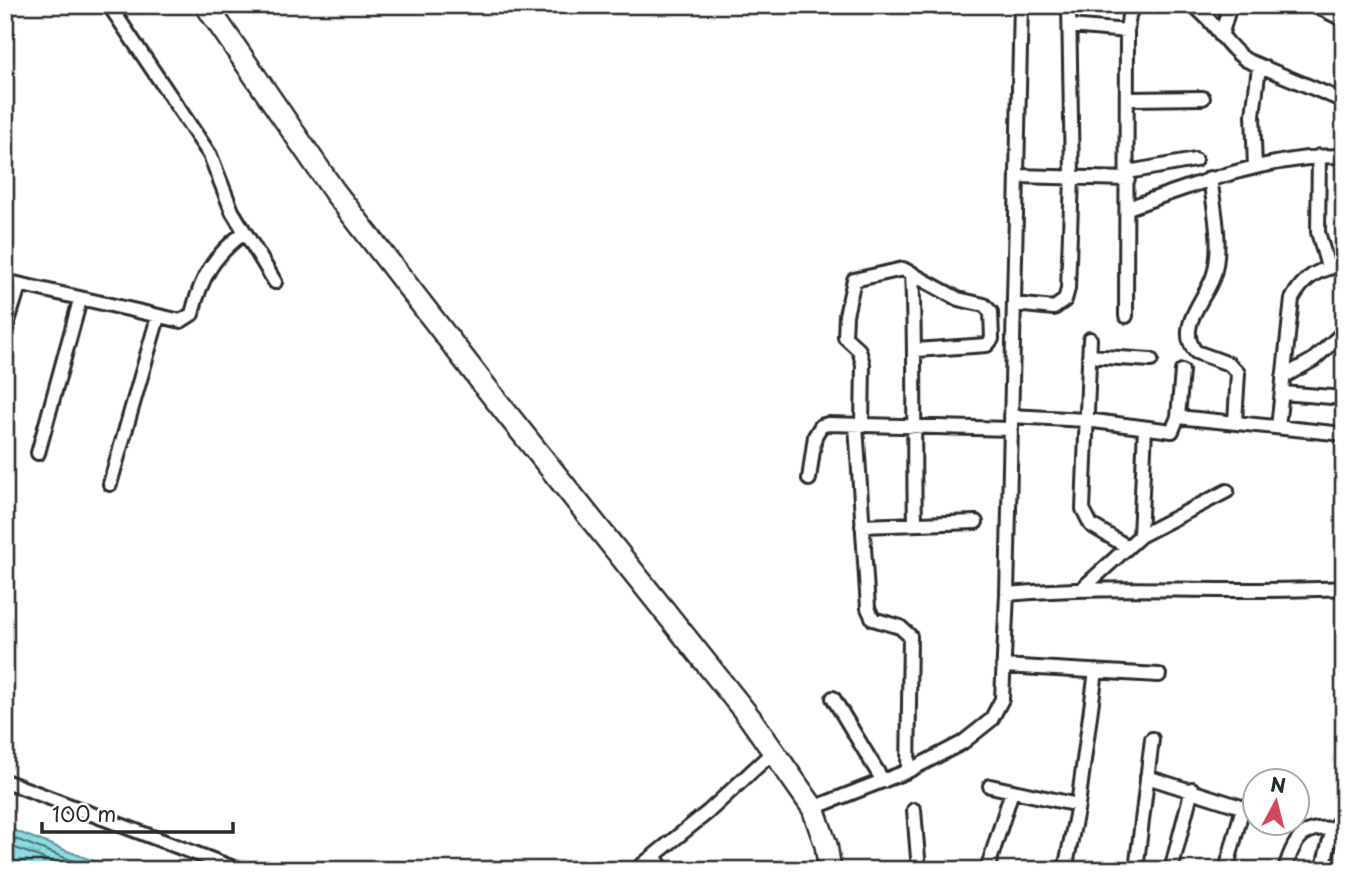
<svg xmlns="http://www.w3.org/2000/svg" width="1349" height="875" viewBox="0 0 1349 875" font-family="'Playpen Sans',sans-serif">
<defs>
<pattern id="water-ripples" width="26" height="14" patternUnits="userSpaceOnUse" patternTransform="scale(1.75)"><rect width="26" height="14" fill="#8adce2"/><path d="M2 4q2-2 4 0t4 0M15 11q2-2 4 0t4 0" fill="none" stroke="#77bdc2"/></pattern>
</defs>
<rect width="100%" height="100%" fill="#fff"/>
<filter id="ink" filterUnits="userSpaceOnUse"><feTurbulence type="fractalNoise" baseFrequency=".0143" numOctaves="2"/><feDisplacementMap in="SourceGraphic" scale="14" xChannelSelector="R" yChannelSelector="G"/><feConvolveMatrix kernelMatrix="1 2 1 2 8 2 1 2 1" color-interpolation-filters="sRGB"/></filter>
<g filter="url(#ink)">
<path fill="url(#water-ripples)" stroke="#649599" stroke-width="2" d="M 5,827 L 117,870 L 5,870 Z"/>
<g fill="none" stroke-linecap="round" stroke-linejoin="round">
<path stroke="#517274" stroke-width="2" d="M 5,835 L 97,870
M 5,844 L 73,870"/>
<defs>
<path id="street" d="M 109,5 L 210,155 L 232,211 L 275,282
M 1192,5 C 1215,20 1224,45 1246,60 L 1344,101
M 1314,5 L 1344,20
M 1070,26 L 1127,31
M 1221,36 L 1230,5
M 1129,99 L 1203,98
M 1319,156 L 1318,232 L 1328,267
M 1255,167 L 1253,115 L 1259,67
M 1128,172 L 1195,160
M 1017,176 L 1128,179
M 1210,178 C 1214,208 1223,248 1213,277 C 1206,298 1175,328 1196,352 L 1229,364 L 1238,373 L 1235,422
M 1128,208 C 1198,183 1268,156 1344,156
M 912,273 C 916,356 913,439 915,522
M 5,281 L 181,321 L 192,314 C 201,277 214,255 245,232
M 1014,304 L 1054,308 L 1065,300 L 1068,289 L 1072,177 L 1069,5
M 1126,316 L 1127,31 L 1129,15 L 1134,5
M 5,331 L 19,286
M 1090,339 L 1083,509 L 1091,525 L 1126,546
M 1089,356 L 1151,360
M 1283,377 L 1313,360 L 1344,332
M 1282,393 L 1344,398
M 1011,416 L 1086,420 L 1172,431 L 1178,417 L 1182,371
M 1178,417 L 1344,434
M 856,425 L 868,608 L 873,619 L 900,627 L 910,636 L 908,771
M 862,425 L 863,364 L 859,350 L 845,337 L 846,315 L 854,280 L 903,269 L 958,299 L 984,305 L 991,312 L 992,339 L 987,345 L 916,350
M 1278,427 L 1292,299 C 1304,277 1319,268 1344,265
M 38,453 L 80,300
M 809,479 L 815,436 L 821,426 L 828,424 L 1010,429
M 110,484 L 158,317
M 862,526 L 976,522
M 1140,536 L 1145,428
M 1084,587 L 1140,536 L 1227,491
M 1007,594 C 1119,584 1231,594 1344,588
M 1003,666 L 1159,675
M 833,698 L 883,781
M 1147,777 L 1254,811
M 5,781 L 239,870
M 990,786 L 1078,805
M 813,808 L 908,771 L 962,743 L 991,720 L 1002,699 L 1007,594 L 1021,5
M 914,810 L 919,870
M 655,857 L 663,870
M 636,870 L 708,812 L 774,751
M 987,870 L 1012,791
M 1065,870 L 1078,805 L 1096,671
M 1136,870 L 1152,739
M 1171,870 L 1192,789
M 1226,870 L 1243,807
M 1285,870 C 1294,836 1307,821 1344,832
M 1322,870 L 1333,829 L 1344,815"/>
<path id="highway" d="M 206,5 L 334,191 L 488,390 L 750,718 L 813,808 L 826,845 L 830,870"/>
</defs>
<use href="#street" stroke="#2b2b2b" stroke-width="18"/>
<use href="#highway" stroke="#2b2b2b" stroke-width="26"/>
<use href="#street" stroke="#fff" stroke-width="12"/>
<use href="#highway" stroke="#fff" stroke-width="21"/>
</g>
</g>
<rect width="1349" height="875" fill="none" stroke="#fff" stroke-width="28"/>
<rect x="14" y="14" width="1321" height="847" fill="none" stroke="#2b2b2b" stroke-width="2.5" filter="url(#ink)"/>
<g transform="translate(1276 802) rotate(7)"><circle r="33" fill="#ffffff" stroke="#aaaaaa" stroke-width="2"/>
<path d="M0-5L12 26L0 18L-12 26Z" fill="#d1495b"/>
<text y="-10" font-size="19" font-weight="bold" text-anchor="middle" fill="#2b2b2b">N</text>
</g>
<path d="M42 822v10h191v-10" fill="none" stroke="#2b2b2b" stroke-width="3.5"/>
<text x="52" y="822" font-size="21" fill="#2b2b2b" stroke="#ffffff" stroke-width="5" paint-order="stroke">100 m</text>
</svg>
